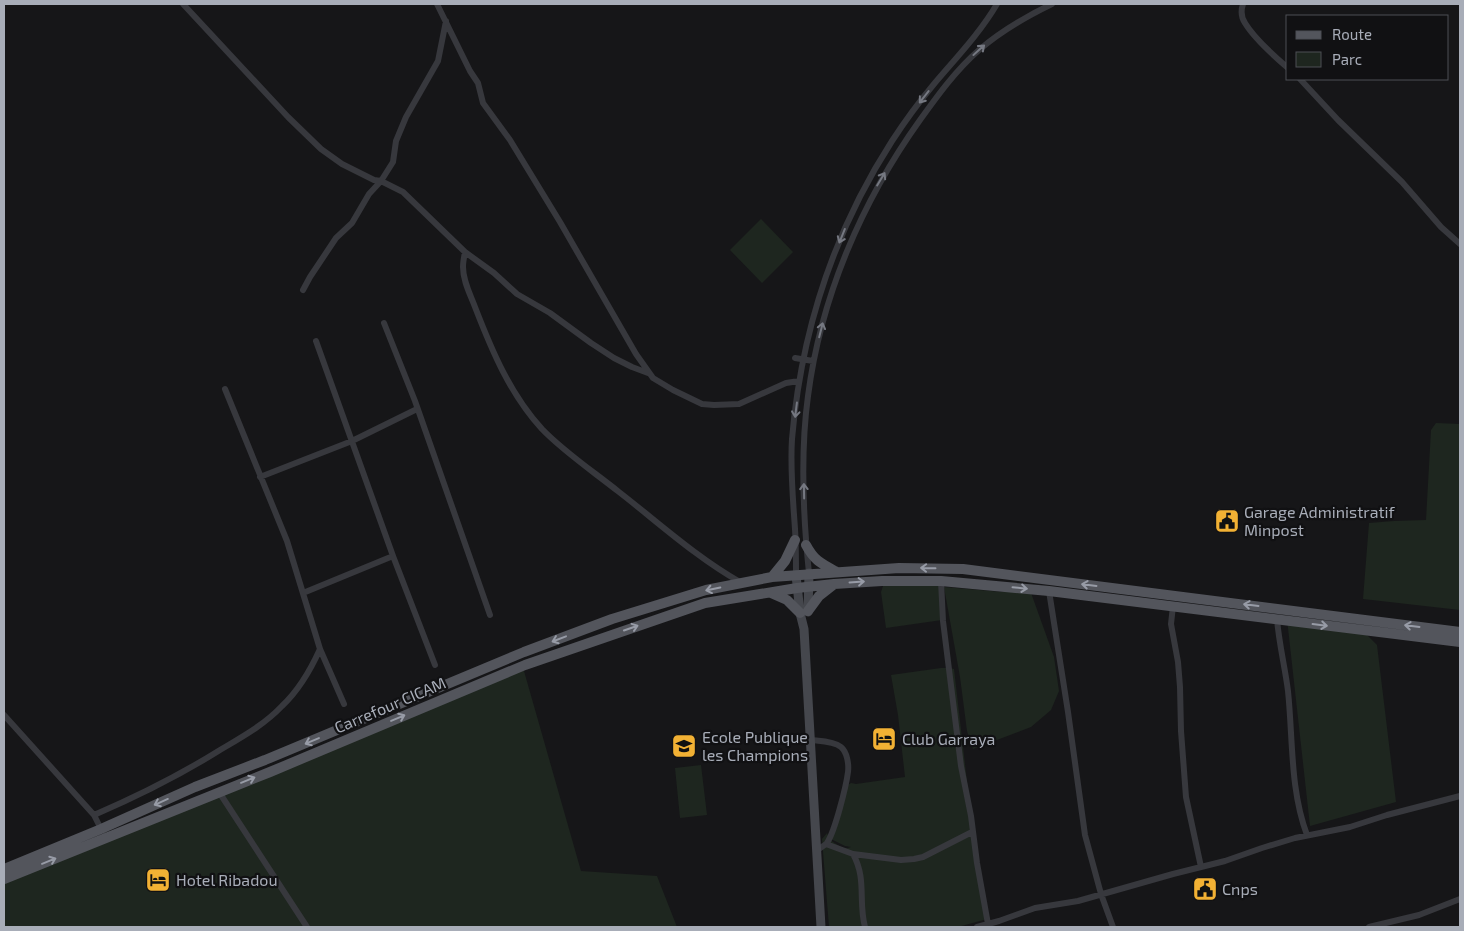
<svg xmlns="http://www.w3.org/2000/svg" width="1464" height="931" viewBox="0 0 1464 931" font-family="'Exo 2',sans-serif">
<rect width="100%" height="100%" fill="#161618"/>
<path fill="#1e261f" d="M 761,219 L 793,252 L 762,283 L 730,250 Z
M 1436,423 L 1460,424 L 1460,610 L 1363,599 L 1369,523 L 1394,521 L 1426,520 L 1431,430 Z
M 884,583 L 940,585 L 942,620 L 886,628 L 881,592 Z
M 944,587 L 1002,592 L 1030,590 L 1054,657 L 1059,691 L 1051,710 L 1031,727 L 973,749 L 967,731 L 960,677 Z
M 1287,619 L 1363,631 L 1377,645 L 1396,802 L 1310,826 Z
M 522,664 L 581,871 L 657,876 L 677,927 L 4,927 L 4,877 Z
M 941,668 L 950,668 L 954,669 L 972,825 L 987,919 L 958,927 L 829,927 L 822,839 L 827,833 L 830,840 L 844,849 L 851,847 L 845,846 L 831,839 L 846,786 L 851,783 L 856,784 L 905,777 L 898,715 L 891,675 Z
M 701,765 L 707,815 L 680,818 L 675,768 Z"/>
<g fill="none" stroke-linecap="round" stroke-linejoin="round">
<path stroke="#37383d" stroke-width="6" d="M 183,4 L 288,117 L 321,149 L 342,164 L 374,180 L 381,181 L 393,162 L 396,141 L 406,117 L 438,61 L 446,21
M 437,4 L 470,71 L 478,83 L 483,103 L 510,140 L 560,222 L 636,354 L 653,378 L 673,390 L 702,404 L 714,405 L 739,404 L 786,383 L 799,381
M 1243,4 C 1241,10 1241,17 1245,23 C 1254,38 1274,56 1288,68
M 1300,79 L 1338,120 L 1402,182 L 1441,227 L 1460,244
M 465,252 C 464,257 463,262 463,267 C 463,281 470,294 475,307 C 492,351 510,394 542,429 C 564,452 594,472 619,492 C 659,523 696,557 740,582
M 303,290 L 310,277 L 336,238 L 352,223 L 369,194 L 381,181 L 403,192 L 465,252 L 494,273 L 517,294 L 550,313 L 591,343 L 614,358 L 632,367 L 648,373
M 384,323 L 415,401 L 490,615
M 316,341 L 393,556 L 435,665
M 795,358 L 813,361
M 225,389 L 287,541 L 320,649 L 344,704
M 260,477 L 352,441 L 417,409
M 809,573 C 803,515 800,454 808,396 C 821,296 862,201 920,120 C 938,95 956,70 979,50 C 1001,31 1025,17 1052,4
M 796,575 C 796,559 796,544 795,529 C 793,499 790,469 792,439 C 801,333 834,231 892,141 C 905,121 919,102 934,84 C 956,58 980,33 997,4
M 941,581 L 943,621 L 961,766 L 971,816 L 977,863 L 988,924
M 1049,591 L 1068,712 L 1085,835 L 1101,894 L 1113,927
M 303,593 L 393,556
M 1173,606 L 1171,624 L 1178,662 L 1180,687 L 1181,731 L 1186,797 L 1201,867
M 1277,619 C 1279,644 1285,667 1288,691 C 1293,739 1290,790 1307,835
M 4,715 L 94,815 L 101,829
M 811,740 C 819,741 834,741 841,747 C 847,752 849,764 848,772 C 846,787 835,831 827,843 C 824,846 820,848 817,850
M 219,792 L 307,927
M 94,815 C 138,796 180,775 220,750 C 242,737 264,725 282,706 C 298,691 311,669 320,649
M 826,844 L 853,854 C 867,879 858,901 865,927
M 853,854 L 901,860 L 914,859 L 923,857 L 972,832
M 977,927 L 999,921 L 1035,908 L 1078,901 L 1173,874 L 1225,861 L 1262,848 L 1295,838 L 1350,827 L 1387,815 L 1460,796
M 1369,927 L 1419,915 L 1460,899"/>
<path stroke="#45474d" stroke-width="9" d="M 796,575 L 800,613 L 804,629 L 821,927
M 808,612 L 809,573"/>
<path stroke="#53555c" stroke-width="10" d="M 806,545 C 814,560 820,563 835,571
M 772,577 L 785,561 L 795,540
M 771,593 L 787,600 L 800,613
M 808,611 L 819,596 L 833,585
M 4,869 L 101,829 L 195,787 L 265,760 L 524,652 L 612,619 L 706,590 L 772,577 L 899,568 L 963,569 L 1460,632
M 4,879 L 270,772 L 525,665 L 705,603 L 797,588 L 834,584 L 882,581 L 941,581 L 1049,591 L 1460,642"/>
</g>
<defs><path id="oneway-shaft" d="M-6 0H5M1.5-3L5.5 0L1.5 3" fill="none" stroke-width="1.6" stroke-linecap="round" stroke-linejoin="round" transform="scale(1.25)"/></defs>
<g stroke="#757881">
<use href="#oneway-shaft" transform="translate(979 50) rotate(-42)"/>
<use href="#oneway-shaft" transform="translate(924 97) rotate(128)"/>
<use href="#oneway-shaft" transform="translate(881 179) rotate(-59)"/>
<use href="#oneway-shaft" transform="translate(842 236) rotate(112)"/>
<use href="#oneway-shaft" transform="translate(821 330) rotate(-76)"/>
<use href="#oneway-shaft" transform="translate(796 410) rotate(97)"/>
<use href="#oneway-shaft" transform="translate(804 491) rotate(-91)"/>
</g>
<g stroke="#979ba6">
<use href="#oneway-shaft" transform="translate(928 568) rotate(-179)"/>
<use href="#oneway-shaft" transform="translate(857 582) rotate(-4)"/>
<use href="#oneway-shaft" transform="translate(1089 585) rotate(-173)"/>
<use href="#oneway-shaft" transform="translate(1020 588) rotate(6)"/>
<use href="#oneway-shaft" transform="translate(713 589) rotate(168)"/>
<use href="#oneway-shaft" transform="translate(1251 605) rotate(-173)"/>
<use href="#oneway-shaft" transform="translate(1320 625) rotate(7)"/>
<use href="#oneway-shaft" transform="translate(1412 626) rotate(-173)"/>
<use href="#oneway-shaft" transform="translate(631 628) rotate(-19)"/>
<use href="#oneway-shaft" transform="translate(559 639) rotate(159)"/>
<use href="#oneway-shaft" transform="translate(398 718) rotate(-23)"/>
<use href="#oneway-shaft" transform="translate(312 741) rotate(157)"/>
<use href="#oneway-shaft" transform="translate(248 780) rotate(-22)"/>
<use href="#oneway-shaft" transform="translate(161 802) rotate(156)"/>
<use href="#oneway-shaft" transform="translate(49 861) rotate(-22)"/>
</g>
<defs>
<symbol id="civic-square" viewBox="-11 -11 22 22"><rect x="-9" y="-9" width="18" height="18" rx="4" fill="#f2b134" stroke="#111113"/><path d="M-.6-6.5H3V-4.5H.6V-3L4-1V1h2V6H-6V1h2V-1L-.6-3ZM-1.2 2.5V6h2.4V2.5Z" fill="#111"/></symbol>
<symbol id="hotel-square" viewBox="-11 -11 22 22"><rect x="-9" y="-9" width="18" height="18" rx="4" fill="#f2b134" stroke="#111113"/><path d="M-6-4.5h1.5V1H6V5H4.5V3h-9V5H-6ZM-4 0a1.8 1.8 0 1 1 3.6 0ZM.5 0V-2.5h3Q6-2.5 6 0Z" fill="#111"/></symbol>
<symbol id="school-square" viewBox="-11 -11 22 22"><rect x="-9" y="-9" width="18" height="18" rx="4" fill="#f2b134" stroke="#111113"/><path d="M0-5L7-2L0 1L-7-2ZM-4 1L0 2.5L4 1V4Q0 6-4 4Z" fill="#111"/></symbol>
</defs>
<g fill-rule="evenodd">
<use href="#civic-square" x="1213" y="507" width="28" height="28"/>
<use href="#hotel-square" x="870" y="725" width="28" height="28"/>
<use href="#school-square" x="670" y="732" width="28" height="28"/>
<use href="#hotel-square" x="144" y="866" width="28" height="28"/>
<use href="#civic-square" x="1191" y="875" width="28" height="28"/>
</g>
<g text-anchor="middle" stroke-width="4.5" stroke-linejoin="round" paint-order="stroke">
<g font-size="16" fill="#a8adb8" stroke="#111113" text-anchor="start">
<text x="1244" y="518">Garage Administratif<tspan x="1244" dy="18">Minpost</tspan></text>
<text x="702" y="743">Ecole Publique<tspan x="702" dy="18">les Champions</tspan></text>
<text x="902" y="745">Club Garraya</text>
<text x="176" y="886">Hotel Ribadou</text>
<text x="1222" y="895">Cnps</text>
</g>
<g font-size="16" fill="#a8adb8" stroke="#111113">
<text transform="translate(390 705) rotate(-23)" y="6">Carrefour CICAM</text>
</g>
</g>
<rect width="1464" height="931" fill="none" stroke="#a8adb8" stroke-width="10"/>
<rect x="1286" y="15" width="162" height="65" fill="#111113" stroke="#4d4f55"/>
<rect x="1296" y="31" width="25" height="8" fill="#53555c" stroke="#4d4f55"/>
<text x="1332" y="40" font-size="15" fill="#a8adb8">Route</text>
<rect x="1296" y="52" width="25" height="15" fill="#1e261f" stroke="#4d4f55"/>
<text x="1332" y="65" font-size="15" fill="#a8adb8">Parc</text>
</svg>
